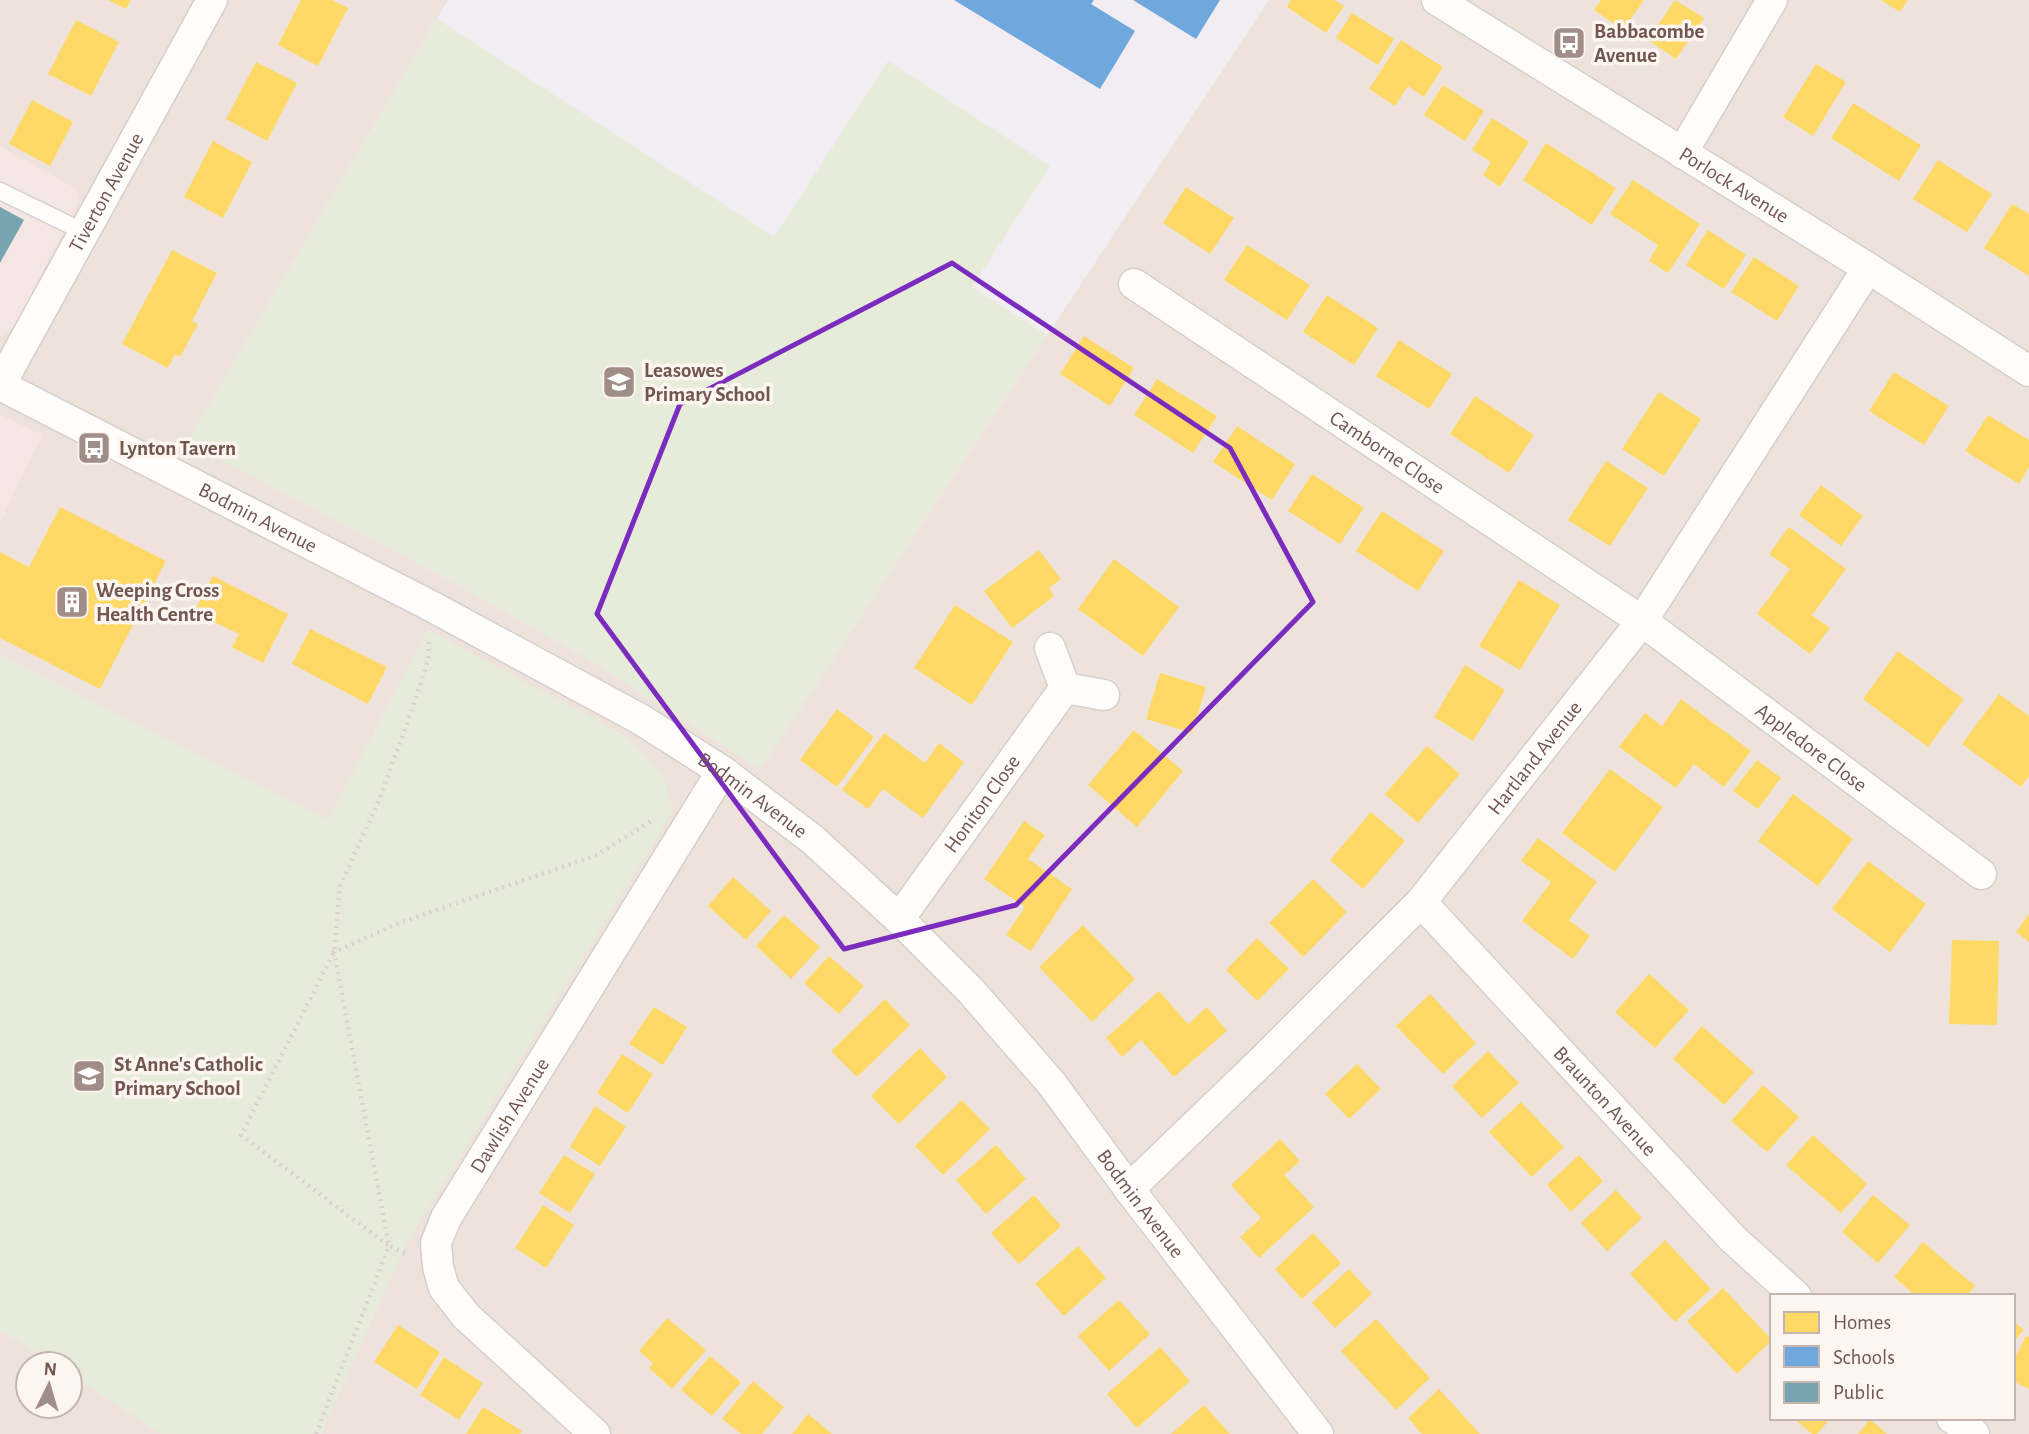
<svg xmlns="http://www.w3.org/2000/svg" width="2029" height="1434" viewBox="0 0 2029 1434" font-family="'Alegreya Sans',sans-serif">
<rect width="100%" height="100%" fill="#f6f2ee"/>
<path fill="#eee3dc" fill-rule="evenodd" d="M 0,0 L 2029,0 L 2029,1434 L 0,1434 ZM 1772,1296 L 2013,1296 L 2013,1418 L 1772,1418 ZM 28,1364 L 70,1364 L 70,1406 L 28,1406 Z"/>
<path fill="#f5e6e3" d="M 0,146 L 73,187 L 80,197 L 15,326 L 0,336 Z
M 0,415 L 42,435 L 0,523 Z"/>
<path fill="#f2ecf3" d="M 448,0 L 1269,0 L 760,769 L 590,660 L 444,577 L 187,442 Z"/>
<path fill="#e7ebda" d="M 437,19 L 774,237 L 888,61 L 1050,166 L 972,287 L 1047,335 L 760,769 L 590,660 L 444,577 L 187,442 Z
M 428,629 L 627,737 L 663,775 L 673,811 L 406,1244 L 321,1434 L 161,1434 L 70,1374 L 70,1364 L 55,1364 L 21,1342 L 0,1331 L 0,655 L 328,820 Z"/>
<path fill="#ffd966" d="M 108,0 L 131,0 L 126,9 Z
M 301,0 L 332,0 L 348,8 L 318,66 L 278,45 Z
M 1291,0 L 1334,0 L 1344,6 L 1326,33 L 1287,7 Z
M 1601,0 L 1644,0 L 1623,30 L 1594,10 Z
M 1675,0 L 1704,18 L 1676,59 L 1648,40 Z
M 1881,0 L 1908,0 L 1900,12 Z
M 1352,13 L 1394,39 L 1378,65 L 1336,38 Z
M 76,20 L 119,42 L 91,96 L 48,74 Z
M 1401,40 L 1443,67 L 1424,97 L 1408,86 L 1395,106 L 1369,89 Z
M 256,62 L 297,83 L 267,141 L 226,119 Z
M 1816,64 L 1846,82 L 1813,136 L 1783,117 Z
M 1443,85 L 1484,111 L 1465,141 L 1424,115 Z
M 32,100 L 73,122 L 50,166 L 9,144 Z
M 1853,103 L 1921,145 L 1899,181 L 1831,138 Z
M 1492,118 L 1529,142 L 1500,187 L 1483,175 L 1491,162 L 1472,150 Z
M 213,141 L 252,162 L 223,218 L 184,197 Z
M 1546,143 L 1616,188 L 1592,225 L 1523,180 Z
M 1938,160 L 1992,194 L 1967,232 L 1913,199 Z
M 1633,180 L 1700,224 L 1668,273 L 1649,261 L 1658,245 L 1610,214 Z
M 1186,187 L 1234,218 L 1210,254 L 1163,223 Z
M 2012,204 L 2029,214 L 2029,276 L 1984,248 Z
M 1708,230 L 1746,255 L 1724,289 L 1686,265 Z
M 1247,245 L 1310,285 L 1287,320 L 1224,280 Z
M 172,250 L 217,273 L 192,321 L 198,324 L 180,357 L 175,354 L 168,368 L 122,344 Z
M 1754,257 L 1799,286 L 1777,321 L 1731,292 Z
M 1327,295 L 1378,328 L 1354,365 L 1303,332 Z
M 1084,336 L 1134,368 L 1110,406 L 1060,374 Z
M 1399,340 L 1452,374 L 1429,409 L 1376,376 Z
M 1894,372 L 1949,406 L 1924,445 L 1869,411 Z
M 1157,379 L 1217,416 L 1193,453 L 1134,415 Z
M 1659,392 L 1701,419 L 1664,476 L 1622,449 Z
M 1475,396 L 1534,435 L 1509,473 L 1450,434 Z
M 1988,415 L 2029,440 L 2029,467 L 2019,484 L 1965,451 Z
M 1237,426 L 1295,464 L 1272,500 L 1213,462 Z
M 1606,461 L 1648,488 L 1610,546 L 1568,520 Z
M 1312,474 L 1364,508 L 1340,544 L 1288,511 Z
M 1821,485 L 1863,516 L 1841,546 L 1799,515 Z
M 60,507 L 166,561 L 100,689 L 0,638 L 0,552 L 29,567 Z
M 1382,511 L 1444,551 L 1418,591 L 1356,551 Z
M 1789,527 L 1846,569 L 1812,615 L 1830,628 L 1810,654 L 1757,614 L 1790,569 L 1769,554 Z
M 1039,550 L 1061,579 L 1049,588 L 1054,596 L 1012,628 L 984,591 Z
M 1114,559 L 1179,607 L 1143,656 L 1078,609 Z
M 213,576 L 288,614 L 263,663 L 232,647 L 239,634 L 194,612 Z
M 1519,580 L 1560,605 L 1520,670 L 1479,646 Z
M 955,605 L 1013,642 L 972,705 L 914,668 Z
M 310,629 L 387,667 L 368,704 L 292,664 Z
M 1898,651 L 1964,699 L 1928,747 L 1863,699 Z
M 1465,665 L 1505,690 L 1473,741 L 1434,717 Z
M 1160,673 L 1206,687 L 1192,733 L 1146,719 Z
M 1999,694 L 2029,716 L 2029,776 L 2021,787 L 1962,744 Z
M 1681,699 L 1751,751 L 1724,787 L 1694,764 L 1676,788 L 1619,747 L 1645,713 L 1662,726 Z
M 837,709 L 874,737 L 837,787 L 800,760 Z
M 1134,730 L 1183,771 L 1137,827 L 1088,785 Z
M 884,733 L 925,763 L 939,743 L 964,762 L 923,818 L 883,789 L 868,809 L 842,790 Z
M 1427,746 L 1460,774 L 1418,823 L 1385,794 Z
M 1757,760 L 1781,778 L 1758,809 L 1733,791 Z
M 1610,769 L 1663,807 L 1615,872 L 1562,833 Z
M 1793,794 L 1853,839 L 1818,886 L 1758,841 Z
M 1371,812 L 1405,841 L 1363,889 L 1330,860 Z
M 1024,821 L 1045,835 L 1028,859 L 1072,889 L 1031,951 L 1006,935 L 1025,907 L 984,879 Z
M 1538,838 L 1597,882 L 1569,920 L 1590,936 L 1573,959 L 1522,921 L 1551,882 L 1521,861 Z
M 1868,861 L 1926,904 L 1890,952 L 1832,909 Z
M 733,877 L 771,911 L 746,940 L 708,906 Z
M 1313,879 L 1347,912 L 1303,957 L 1269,923 Z
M 2029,914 L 2029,942 L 2016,932 Z
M 784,915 L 820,947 L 791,979 L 756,946 Z
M 1083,925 L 1135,979 L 1092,1022 L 1039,967 Z
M 1257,938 L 1289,969 L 1257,1001 L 1226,970 Z
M 1952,940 L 1999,941 L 1997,1025 L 1949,1024 Z
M 829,956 L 864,986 L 839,1014 L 804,983 Z
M 1649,974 L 1689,1010 L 1655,1048 L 1615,1012 Z
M 1159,991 L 1188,1024 L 1207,1007 L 1227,1031 L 1174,1077 L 1141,1040 L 1122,1057 L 1106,1038 Z
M 1430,994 L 1476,1043 L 1443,1074 L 1396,1026 Z
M 885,999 L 910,1025 L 857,1077 L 831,1051 Z
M 654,1007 L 687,1027 L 663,1065 L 629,1044 Z
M 1702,1026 L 1754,1072 L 1724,1105 L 1673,1059 Z
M 920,1048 L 947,1077 L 899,1124 L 871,1096 Z
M 1488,1051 L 1519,1083 L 1482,1118 L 1452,1086 Z
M 622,1054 L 653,1074 L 628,1113 L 597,1093 Z
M 1357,1064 L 1381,1089 L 1349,1119 L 1325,1094 Z
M 1763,1085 L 1799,1117 L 1767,1152 L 1731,1121 Z
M 962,1100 L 990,1129 L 943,1175 L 915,1146 Z
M 1521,1102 L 1564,1147 L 1532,1177 L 1489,1132 Z
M 595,1106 L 626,1127 L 600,1166 L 570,1147 Z
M 1813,1135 L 1867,1184 L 1841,1213 L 1786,1165 Z
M 1280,1139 L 1300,1161 L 1284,1175 L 1314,1207 L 1259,1258 L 1240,1237 L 1261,1218 L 1231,1185 Z
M 996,1145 L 1026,1179 L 986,1214 L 956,1180 Z
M 564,1155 L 595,1174 L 570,1213 L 539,1193 Z
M 1579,1155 L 1603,1181 L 1571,1212 L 1547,1185 Z
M 1616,1190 L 1642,1218 L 1607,1251 L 1581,1223 Z
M 1034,1195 L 1061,1226 L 1019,1264 L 991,1233 Z
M 1873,1195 L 1910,1225 L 1878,1263 L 1842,1232 Z
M 543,1205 L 574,1225 L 546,1268 L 515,1248 Z
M 1313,1233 L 1341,1263 L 1302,1299 L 1275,1269 Z
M 1665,1240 L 1711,1289 L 1675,1322 L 1630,1274 Z
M 1923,1242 L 1975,1286 L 1967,1296 L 1916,1296 L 1894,1277 Z
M 1078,1246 L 1106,1278 L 1064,1316 L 1035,1284 Z
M 1349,1269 L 1372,1294 L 1335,1328 L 1312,1303 Z
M 1723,1288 L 1772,1340 L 1737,1374 L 1687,1321 Z
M 1119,1300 L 1150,1334 L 1109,1371 L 1078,1336 Z
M 667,1318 L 706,1350 L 672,1389 L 649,1368 L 653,1363 L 639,1351 Z
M 1376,1319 L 1430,1378 L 1396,1410 L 1341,1351 Z
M 2013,1321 L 2024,1330 L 2013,1343 Z
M 398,1325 L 440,1352 L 417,1389 L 374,1362 Z
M 2026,1336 L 2029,1337 L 2029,1389 L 2013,1381 L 2013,1361 Z
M 1160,1347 L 1190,1381 L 1137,1428 L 1107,1394 Z
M 710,1356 L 741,1382 L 712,1416 L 681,1390 Z
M 444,1357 L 483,1383 L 459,1420 L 420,1395 Z
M 753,1381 L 784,1407 L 762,1434 L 741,1434 L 722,1419 Z
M 1439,1389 L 1480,1434 L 1422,1434 L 1408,1418 Z
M 1204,1405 L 1230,1434 L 1171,1434 Z
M 483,1407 L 522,1431 L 520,1434 L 466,1434 Z
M 808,1414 L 832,1434 L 792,1434 Z
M 1793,1418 L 1831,1418 L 1817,1434 L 1812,1434 Z
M 1870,1419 L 1887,1434 L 1858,1434 Z"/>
<path fill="#6fa8dc" d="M 954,0 L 1094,0 L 1091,4 L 1135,31 L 1100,89 Z
M 1133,0 L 1220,0 L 1196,39 Z"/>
<path fill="#76a5af" d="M 0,207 L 24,220 L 0,263 Z"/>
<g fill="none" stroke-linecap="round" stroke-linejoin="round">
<defs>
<path id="lane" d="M 0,191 L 84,232"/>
<g id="street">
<path id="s1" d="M 1437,0 L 1868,268 L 2029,371"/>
<path d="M 1682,153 L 1772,0"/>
<path id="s2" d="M 1134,284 L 1642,621 L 1981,874"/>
<path id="s3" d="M 0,385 L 431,606 L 640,719 L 722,771 L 812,839 L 899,919 L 971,991 L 1052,1084 L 1129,1189 L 1318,1434"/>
<path id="s4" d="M 0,385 L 212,0"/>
<path d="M 1050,648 L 1065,688 L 1104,695"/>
<path id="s5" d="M 1421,902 L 1733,1239 L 1796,1296"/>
<path id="s6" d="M 899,919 L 1065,688"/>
<path id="s7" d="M 1129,1189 L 1264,1059 L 1421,902 L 1642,621 L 1868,268"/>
<path d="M 1952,1418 L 1974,1434"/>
<path id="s8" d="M 595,1434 L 466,1316 L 444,1288 L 438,1267 L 436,1243 L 446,1218 L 722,771"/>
</g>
</defs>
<use href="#lane" stroke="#d6cfcc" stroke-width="19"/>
<use href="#street" stroke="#d6cfcc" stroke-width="33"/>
<path stroke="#d9d1d0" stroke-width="4.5" stroke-dasharray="2 5" stroke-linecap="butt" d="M 405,1253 L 389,1246 L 334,952 L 399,923 L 597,855 L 653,820
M 316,1434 L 389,1246 L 241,1135 L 334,952 L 340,886 L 377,805 L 407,724 L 428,661 L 429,642"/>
<use href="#lane" stroke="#fefdfc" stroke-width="16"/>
<use href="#street" stroke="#fefdfc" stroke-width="30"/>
</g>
<path fill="none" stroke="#7b2cbf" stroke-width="5" stroke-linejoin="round" d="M 952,263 L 1230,448 L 1313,602 L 1016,905 L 844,949 L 597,614 L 680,404 Z"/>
<defs>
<symbol id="bus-square" viewBox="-11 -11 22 22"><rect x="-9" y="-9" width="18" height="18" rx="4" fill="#a08d87" stroke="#fdf5f0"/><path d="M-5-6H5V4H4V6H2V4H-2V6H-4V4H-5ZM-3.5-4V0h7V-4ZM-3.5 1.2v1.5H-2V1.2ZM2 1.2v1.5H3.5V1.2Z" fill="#fff"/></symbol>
<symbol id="school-square" viewBox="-11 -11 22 22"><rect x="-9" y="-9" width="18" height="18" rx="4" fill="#a08d87" stroke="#fdf5f0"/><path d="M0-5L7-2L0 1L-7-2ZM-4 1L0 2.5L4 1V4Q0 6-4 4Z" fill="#fff"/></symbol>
<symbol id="building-square" viewBox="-11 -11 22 22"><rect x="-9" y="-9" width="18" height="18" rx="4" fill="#a08d87" stroke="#fdf5f0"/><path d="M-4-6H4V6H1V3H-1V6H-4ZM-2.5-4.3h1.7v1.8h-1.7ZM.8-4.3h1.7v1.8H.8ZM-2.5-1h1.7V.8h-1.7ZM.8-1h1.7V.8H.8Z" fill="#fff"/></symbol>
</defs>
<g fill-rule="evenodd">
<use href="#bus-square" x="1550" y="24" width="38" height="38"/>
<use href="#school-square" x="600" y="363" width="38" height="38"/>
<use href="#bus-square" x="75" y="429" width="38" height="38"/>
<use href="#building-square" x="53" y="583" width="38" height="38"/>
<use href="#school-square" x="70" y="1057" width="38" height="38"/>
</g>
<g text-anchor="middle" stroke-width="7" stroke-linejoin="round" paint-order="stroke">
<g font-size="21" font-weight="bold" fill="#725650" stroke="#fdf5f0" text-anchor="start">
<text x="1594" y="38">Babbacombe<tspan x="1594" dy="24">Avenue</tspan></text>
<text x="644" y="377">Leasowes<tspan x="644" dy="24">Primary School</tspan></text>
<text x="119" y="455">Lynton Tavern</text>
<text x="96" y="597">Weeping Cross<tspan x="96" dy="24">Health Centre</tspan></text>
<text x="114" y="1071">St Anne's Catholic<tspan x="114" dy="24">Primary School</tspan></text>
</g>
<g font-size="21" fill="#725650" stroke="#fdf5f0">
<text dy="7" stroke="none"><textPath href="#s1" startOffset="350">Porlock Avenue</textPath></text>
<text dy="7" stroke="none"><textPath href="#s4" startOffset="220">Tiverton Avenue</textPath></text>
<text dy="7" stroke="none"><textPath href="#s2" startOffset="304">Camborne Close</textPath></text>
<text dy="7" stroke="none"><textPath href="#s3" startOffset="290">Bodmin Avenue</textPath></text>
<text dy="7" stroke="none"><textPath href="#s2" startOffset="821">Appledore Close</textPath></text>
<text dy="7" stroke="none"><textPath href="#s7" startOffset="593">Hartland Avenue</textPath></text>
<text dy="7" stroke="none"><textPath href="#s3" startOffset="858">Bodmin Avenue</textPath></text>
<text dy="7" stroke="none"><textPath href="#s6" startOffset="142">Honiton Close</textPath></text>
<text dy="7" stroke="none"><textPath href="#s5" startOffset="271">Braunton Avenue</textPath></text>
<text dy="7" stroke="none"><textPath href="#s8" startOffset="404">Dawlish Avenue</textPath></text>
<text dy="7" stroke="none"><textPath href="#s3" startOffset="1424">Bodmin Avenue</textPath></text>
</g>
</g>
<rect x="1770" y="1294" width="245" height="126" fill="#fdf5f0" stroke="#c5b5b0" stroke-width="2"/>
<rect x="1784" y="1312" width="35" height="21" fill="#ffd966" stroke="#c5b5b0" stroke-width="2"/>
<text x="1833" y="1329" font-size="21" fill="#725650">Homes</text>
<rect x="1784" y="1346" width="35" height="21" fill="#6fa8dc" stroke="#c5b5b0" stroke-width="2"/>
<text x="1833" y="1364" font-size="21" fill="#725650">Schools</text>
<rect x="1784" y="1382" width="35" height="21" fill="#76a5af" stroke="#c5b5b0" stroke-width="2"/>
<text x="1833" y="1399" font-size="21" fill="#725650">Public</text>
<g transform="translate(49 1385) rotate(5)"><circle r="33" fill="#fdf5f0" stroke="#c5b5b0" stroke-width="2"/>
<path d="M0-5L12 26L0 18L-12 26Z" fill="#a08d87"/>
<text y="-10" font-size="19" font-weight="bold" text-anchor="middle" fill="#725650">N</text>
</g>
</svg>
